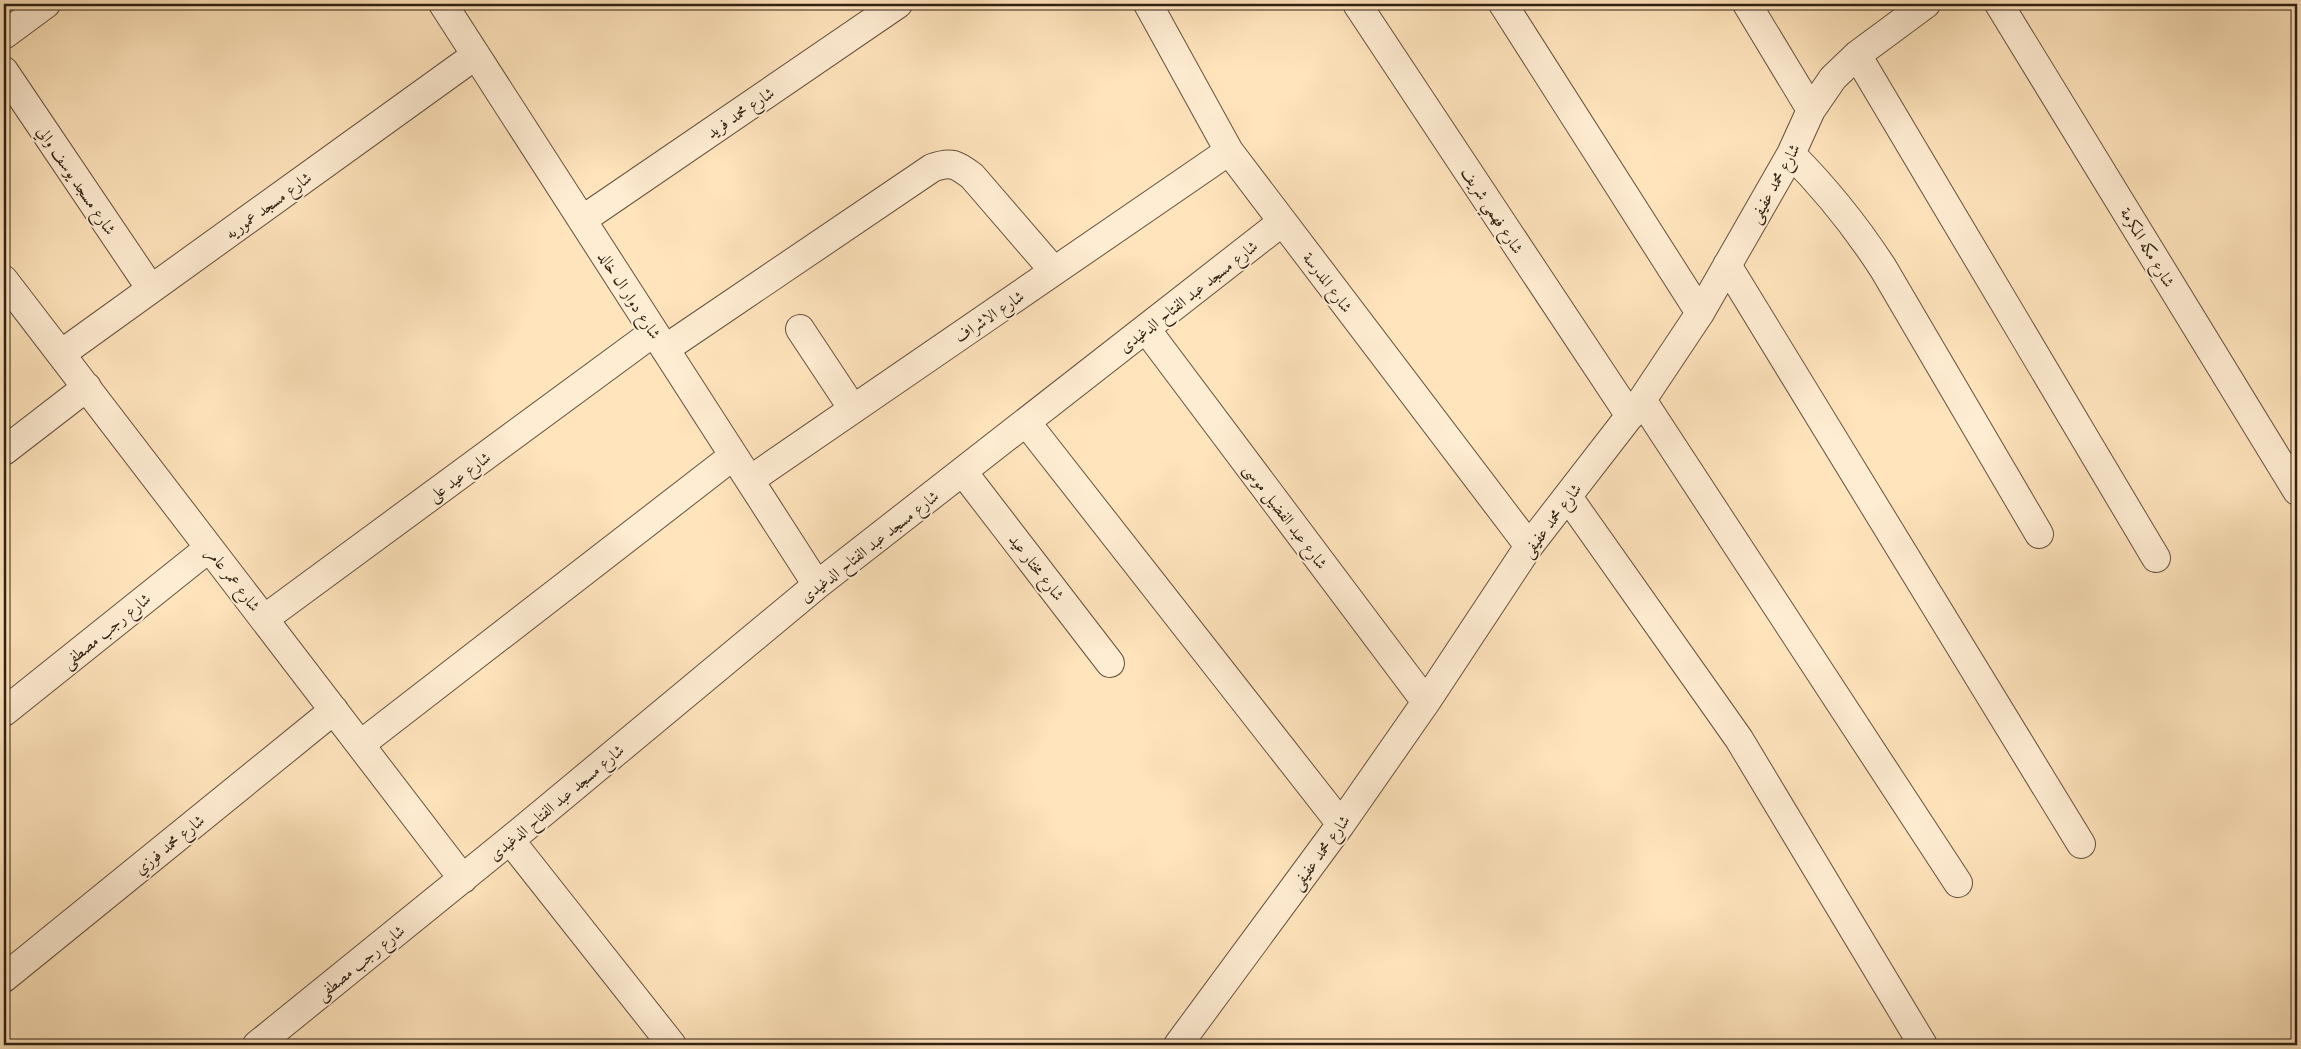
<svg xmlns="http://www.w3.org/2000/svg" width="2301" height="1049" viewBox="0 0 2301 1049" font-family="Cardo,Amiri,serif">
<rect width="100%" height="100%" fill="#ffe4bc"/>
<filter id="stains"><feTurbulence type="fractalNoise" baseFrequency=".004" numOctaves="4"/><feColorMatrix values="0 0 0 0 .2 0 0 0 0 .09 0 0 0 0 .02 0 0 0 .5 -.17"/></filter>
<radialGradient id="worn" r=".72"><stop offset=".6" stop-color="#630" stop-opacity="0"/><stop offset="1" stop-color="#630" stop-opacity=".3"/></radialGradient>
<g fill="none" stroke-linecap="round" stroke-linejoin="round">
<defs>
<path id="street" d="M 443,4 L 817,585
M 1148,4 L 1229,151 L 1529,546
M 1357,4 L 1630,416
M 1503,4 L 1700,313
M 1747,4 L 1811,110
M 1999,4 L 2297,491
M 4,35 L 46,4
M 1857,55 L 2156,558
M 4,71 L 151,289
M 1791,154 C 1827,190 1855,225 1883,268 L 2039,534
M 582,220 L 898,4
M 1727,265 L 2081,844
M 4,280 L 463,879
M 800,329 L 853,409
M 1146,329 L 1426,702
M 665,349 L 932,168 C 951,161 956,164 972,176 L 1054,271
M 61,354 L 476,55
M 1642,400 L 1958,883
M 1026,422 L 1341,824
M 4,451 L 87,387
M 963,472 L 1110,663
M 750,480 L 1229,151
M 1568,497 L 1739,739 L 1923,1045
M 264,619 L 654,332
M 4,712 L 209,548
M 361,744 L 733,456
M 510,840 L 672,1045
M 4,978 L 334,710
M 257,1045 L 510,840 L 817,585 L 1282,222
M 1178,1045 L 1341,824 L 1426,702 L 1529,546 L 1642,400 L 1700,313 L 1791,154 L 1811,110 L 1833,78 L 1857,55 L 1926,4"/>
</defs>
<use href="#street" stroke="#64513e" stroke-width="30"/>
<use href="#street" stroke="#ffedd3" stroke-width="28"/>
</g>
<g text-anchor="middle" stroke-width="4" stroke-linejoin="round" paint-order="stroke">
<g font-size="16" fill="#302014" stroke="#ffedd3">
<text transform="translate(740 112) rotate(-34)" y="6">شارع محمد فريد</text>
<text transform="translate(77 180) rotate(56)" y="6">شارع مسجد يوسف والي</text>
<text transform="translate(1774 183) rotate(-61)" y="6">شارع محمد عفيفى</text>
<text transform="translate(268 205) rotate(-36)" y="6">شارع مسجد عموريه</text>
<text transform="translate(1493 210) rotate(57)" y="6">شارع فهمي شريف</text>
<text transform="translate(2148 247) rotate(59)" y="6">شارع مكه المكرمة</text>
<text transform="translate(1328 282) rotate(53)" y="6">شارع المدرسة</text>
<text transform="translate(630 295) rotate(57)" y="6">شارع دوار ال خالد</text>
<text transform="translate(1188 296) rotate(-38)" y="6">شارع مسجد عبد الفتاح الدغيدى</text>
<text transform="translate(989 316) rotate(-34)" y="6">شارع الاشراف</text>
<text transform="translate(459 476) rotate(-36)" y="6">شارع عيد على</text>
<text transform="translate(1286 516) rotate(53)" y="6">شارع عبد الفضيل موسى</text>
<text transform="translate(1551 520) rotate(-53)" y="6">شارع محمد عفيفى</text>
<text transform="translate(869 546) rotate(-38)" y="6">شارع مسجد عبد الفتاح الدغيدى</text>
<text transform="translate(1037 567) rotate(52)" y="6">شارع مختار عيد</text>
<text transform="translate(234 579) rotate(52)" y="6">شارع عمر عامر</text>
<text transform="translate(106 630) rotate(-39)" y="6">شارع رجب مصطفى</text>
<text transform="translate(556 802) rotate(-40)" y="6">شارع مسجد عبد الفتاح الدغيدى</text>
<text transform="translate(169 844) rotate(-39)" y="6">شارع محمد فوزي</text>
<text transform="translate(1320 852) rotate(-54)" y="6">شارع محمد عفيفى</text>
<text transform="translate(360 962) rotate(-39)" y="6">شارع رجب مصطفى</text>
</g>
</g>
<rect width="2301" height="1049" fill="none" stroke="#ffe4bc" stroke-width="20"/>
<rect x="5" y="5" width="2291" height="1039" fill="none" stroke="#302014" stroke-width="2.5"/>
<rect x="10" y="10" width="2281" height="1029" fill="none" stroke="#302014"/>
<rect width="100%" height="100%" filter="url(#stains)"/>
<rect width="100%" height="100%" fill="url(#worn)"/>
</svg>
